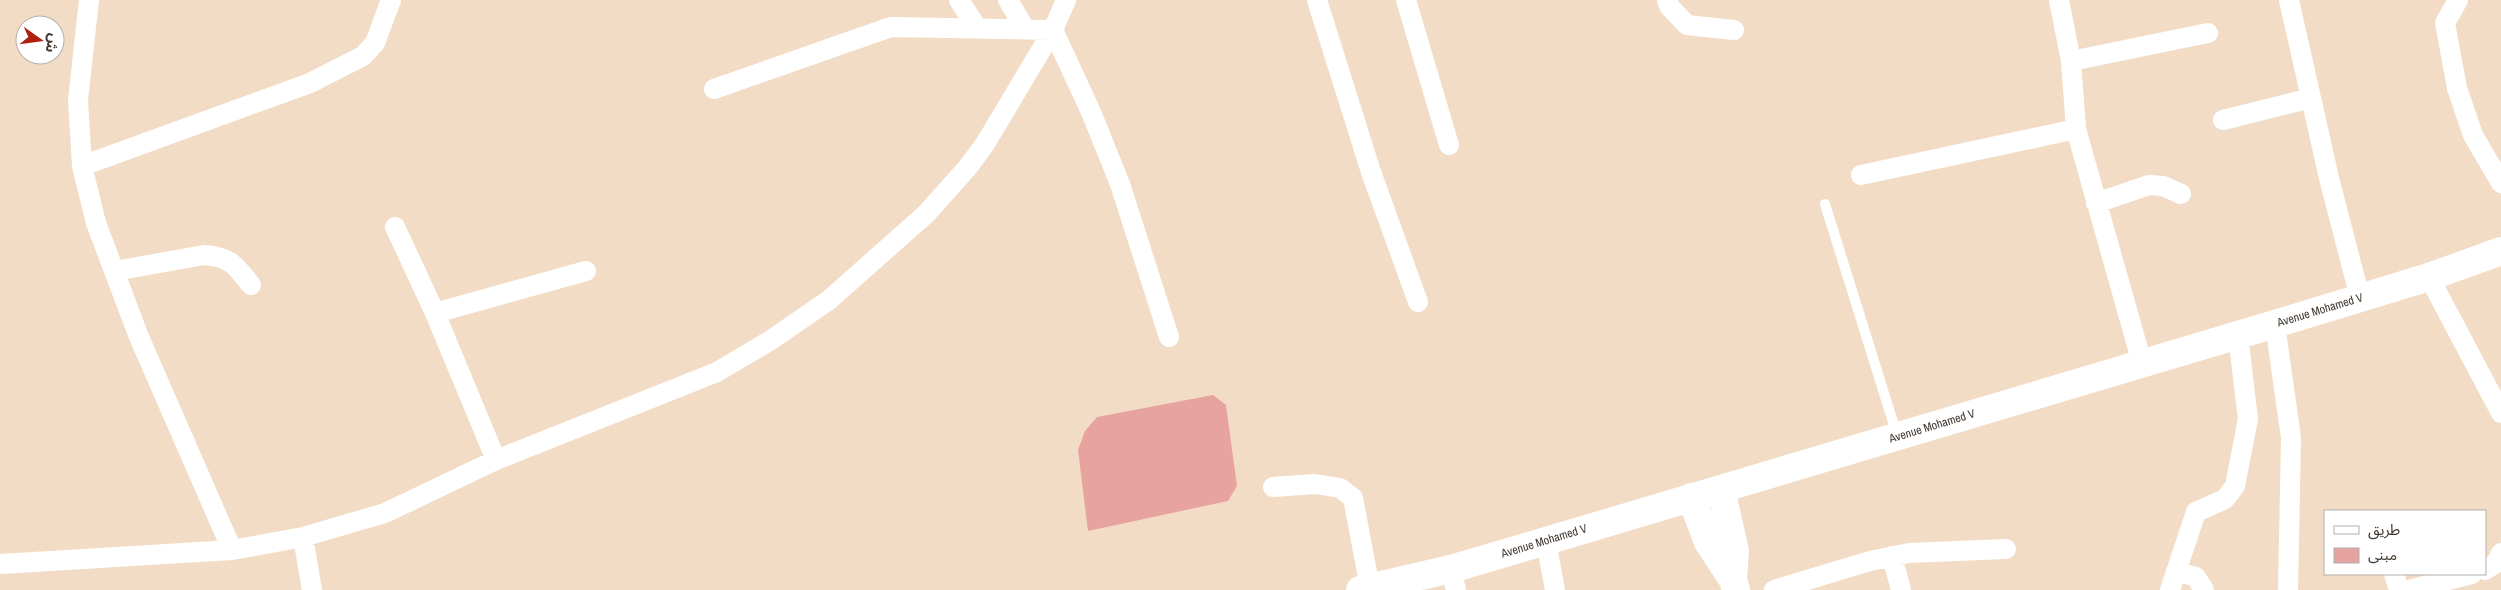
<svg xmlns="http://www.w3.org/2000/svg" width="2501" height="590" viewBox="0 0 2501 590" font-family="'Archivo Narrow','Noto Sans Arabic',sans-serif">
<rect width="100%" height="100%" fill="#f3dcc5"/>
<path fill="#e6a39f" d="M 1213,395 L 1226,405 L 1237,486 L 1228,501 L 1088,531 L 1078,450 L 1085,431 L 1097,417 Z"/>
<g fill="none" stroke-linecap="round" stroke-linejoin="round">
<path stroke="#fff" stroke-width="10" d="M 1825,204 L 1897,435"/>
<path stroke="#fff" stroke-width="20" d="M 89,0 L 78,100 L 82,166 L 96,223 L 139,337 L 232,550
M 959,0 L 977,28
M 1008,0 L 1025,29
M 1317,0 L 1371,172 L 1418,302
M 1406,0 L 1449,145
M 1667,0 L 1669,6 L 1687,25 L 1734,30
M 2059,0 L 2071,61 L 2076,129 L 2142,363
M 2289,0 L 2329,178 L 2360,298
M 2458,0 L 2445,23 L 2457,88 L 2473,135 L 2501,183
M 2071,61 L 2208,33
M 714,89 L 891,27 L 1053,30 L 1091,112 L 1120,184 L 1169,337
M 2223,120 L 2311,98
M 82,166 L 310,83 L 363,56 L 375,43 L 391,0
M 1861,175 L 2076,129
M 2096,203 L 2149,185 L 2163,186 L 2181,194
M 395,227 L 435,313 L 496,460
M 115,271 L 204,255 C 231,257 235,265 251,285
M 2429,277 L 2501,413
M 435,313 L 586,271
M 2275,324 L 2291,438 L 2288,590
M 1273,487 L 1315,484 L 1340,488 L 1353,498 L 1370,588
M 303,537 L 385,513 L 496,460 L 717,372 L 771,340 L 829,300 L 926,214 L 968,167 L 985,144 L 1053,30 L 1066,0
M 1546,541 L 1555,590
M 1892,556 L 1901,590
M 0,564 L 232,550 L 303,537 L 312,590
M 1451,569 L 1456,590
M 2485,570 L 2496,563 L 2501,553
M 2176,571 L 2196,577 L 2204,590
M 2394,574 L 2399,590
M 1774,590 L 1870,561 L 1909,553 L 2006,549
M 2170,590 L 2196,512 L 2225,499 L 2235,486 L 2248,419 L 2238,335
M 2409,590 L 2472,574"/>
<path stroke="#fff" stroke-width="28" d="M 1721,489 L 1735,551 L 1733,580
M 1691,497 L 1708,542 L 1733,580 L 1736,590
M 1360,590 L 1451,569 L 1546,541 L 2275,324 L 2429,277 L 2501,251"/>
</g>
<g text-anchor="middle" stroke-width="5" stroke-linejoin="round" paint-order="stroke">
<g font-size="12" fill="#41382f" stroke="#fff">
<text transform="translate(2320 310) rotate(-17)" y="4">Avenue Mohamed V</text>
<text transform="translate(1932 426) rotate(-17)" y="4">Avenue Mohamed V</text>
<text transform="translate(1544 541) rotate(-17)" y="4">Avenue Mohamed V</text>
</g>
</g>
<rect x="2324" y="510" width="162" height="65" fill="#ffffff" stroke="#b3afac"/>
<rect x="2334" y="526" width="25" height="8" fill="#ffffff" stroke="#b3afac"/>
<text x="2368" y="535" font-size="15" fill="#41382f">طريق</text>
<rect x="2334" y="548" width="25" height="15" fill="#e6a39f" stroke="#b3afac"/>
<text x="2368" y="560" font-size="15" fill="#41382f">مبنى</text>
<g transform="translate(40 40) rotate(104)"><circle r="24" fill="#ffffff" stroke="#b3afac"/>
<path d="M0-4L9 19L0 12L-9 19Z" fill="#af2010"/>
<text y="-8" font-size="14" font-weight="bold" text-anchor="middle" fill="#41382f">ش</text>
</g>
</svg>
